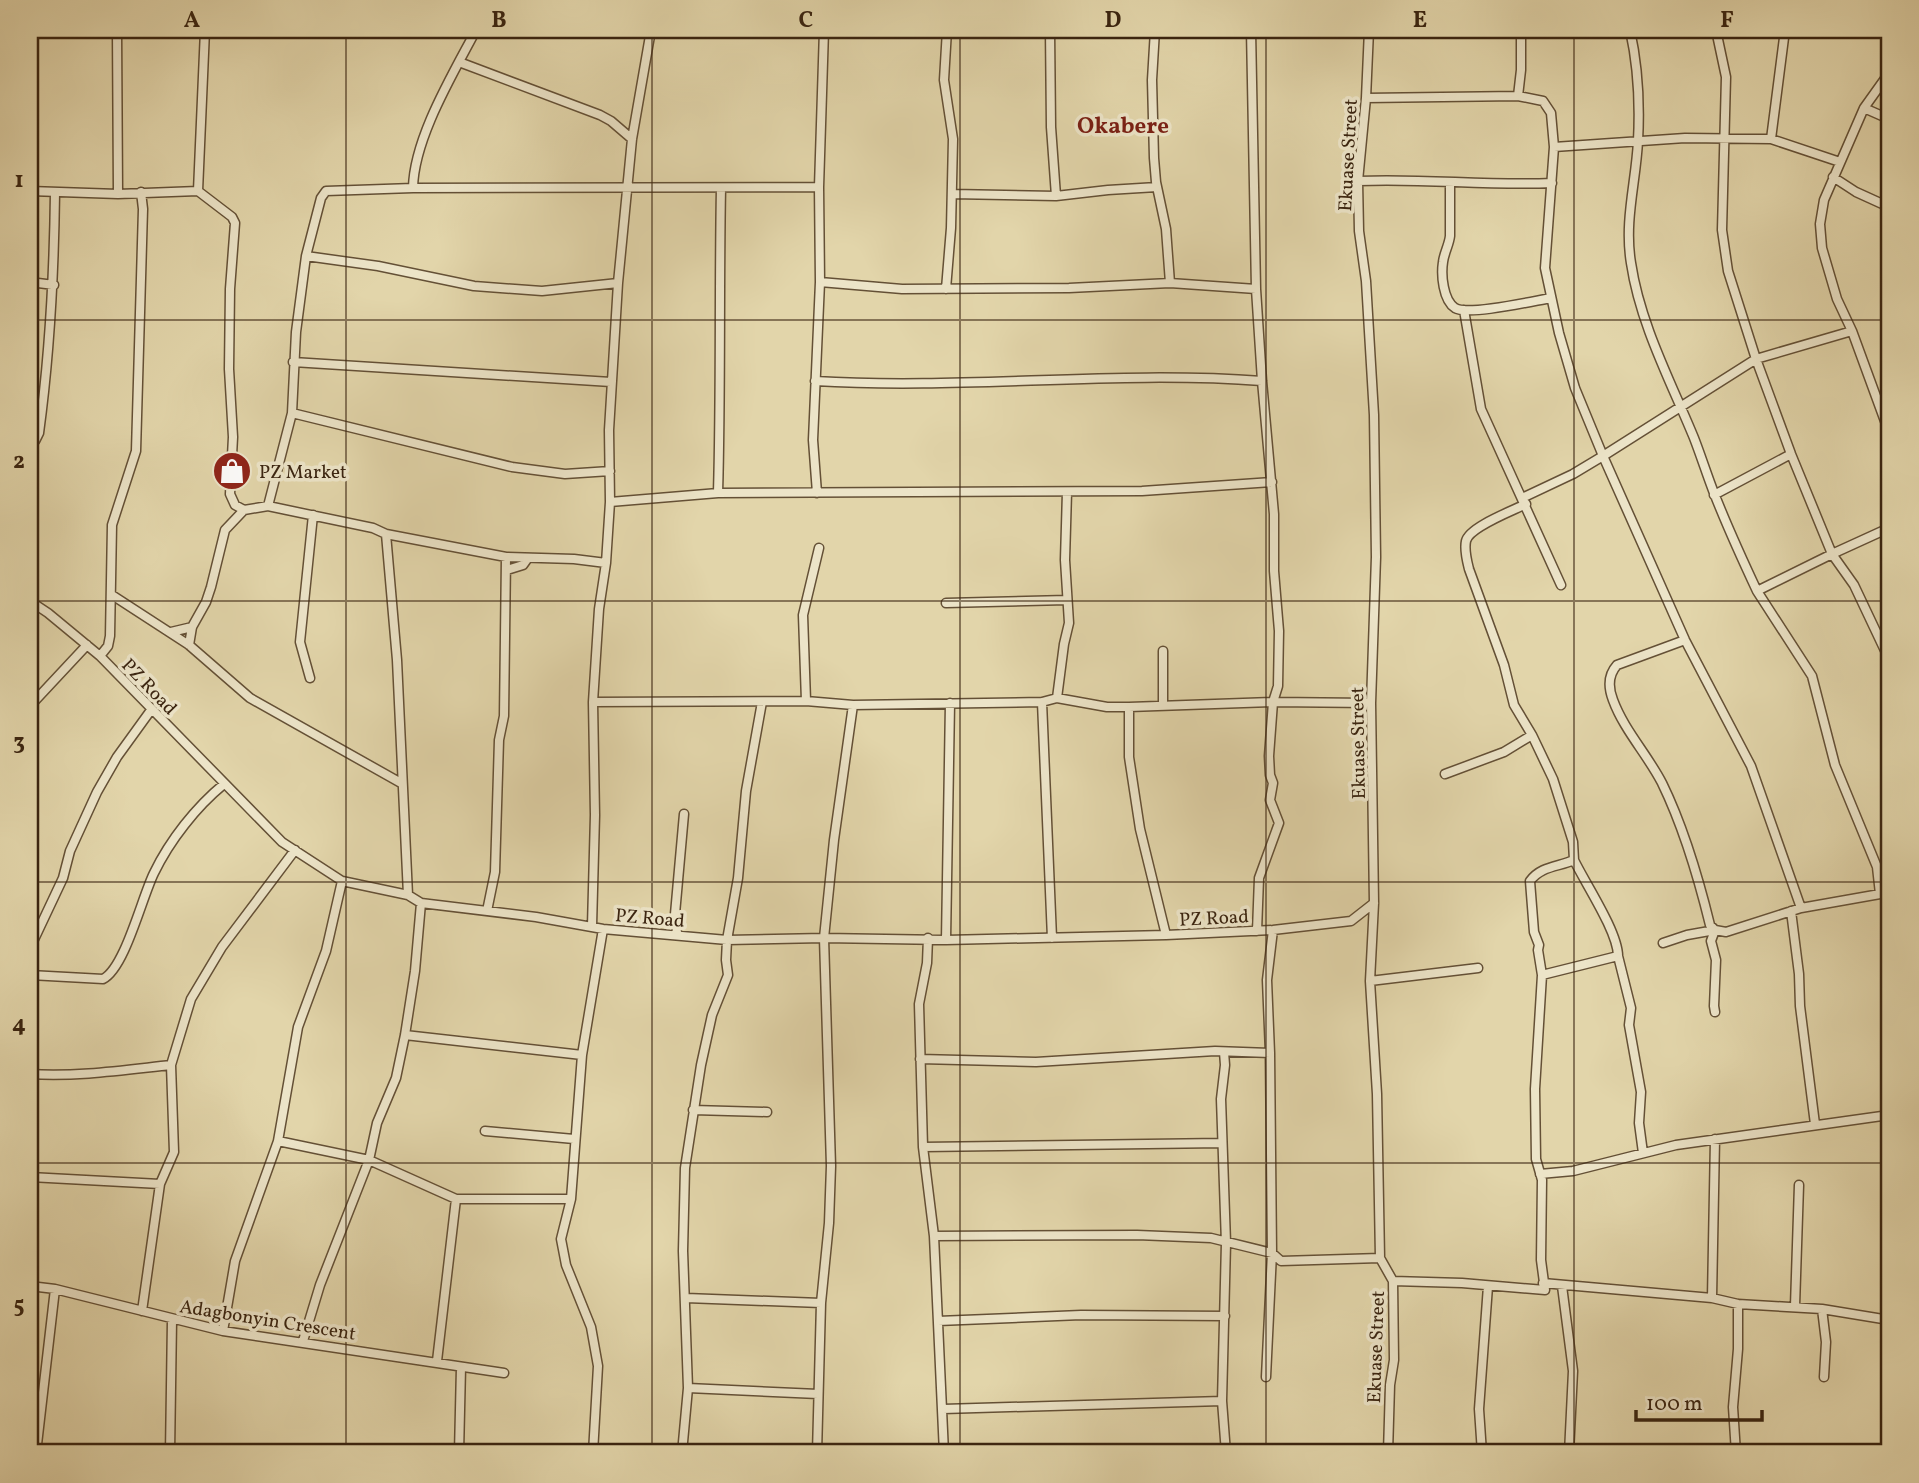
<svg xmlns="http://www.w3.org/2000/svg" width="1919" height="1483" viewBox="0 0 1919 1483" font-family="Vollkorn,serif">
<rect width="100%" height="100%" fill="#e2d5aa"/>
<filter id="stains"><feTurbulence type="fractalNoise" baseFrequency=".00286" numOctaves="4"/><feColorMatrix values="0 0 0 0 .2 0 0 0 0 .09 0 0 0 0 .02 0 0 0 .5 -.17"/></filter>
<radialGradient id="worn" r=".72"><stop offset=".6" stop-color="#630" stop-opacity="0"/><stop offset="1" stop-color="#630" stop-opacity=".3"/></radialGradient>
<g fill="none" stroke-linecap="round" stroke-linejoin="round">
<defs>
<path id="minor" d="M 117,30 L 118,194
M 1050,30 L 1051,127 L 1056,196
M 1155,30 L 1152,80 L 1154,158 L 1156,182 L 1166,229 L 1170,283
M 1251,30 L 1256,289 L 1262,381 L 1274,514 L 1274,571 L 1279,631 L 1278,686 L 1273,702 L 1269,756 L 1270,775 L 1273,783 L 1270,800 L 1279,823 L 1259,878 L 1257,931
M 1369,30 L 1366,98 L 1358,181 L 1359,231 L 1366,281 L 1374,415 L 1376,557 L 1371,703 L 1374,903 L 1370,981 L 1377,1094 L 1380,1258 L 1393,1281 L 1394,1360 L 1390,1385 L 1388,1453
M 1630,30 C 1638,66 1640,104 1638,141 C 1636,182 1624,221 1631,263 C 1640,324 1671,382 1694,438 C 1701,456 1707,475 1714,493 C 1727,526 1742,559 1757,591 L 1812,676 L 1835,765 L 1877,867 L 1880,894 L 1801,908 L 1726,932 L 1715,930 L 1710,925 C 1698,876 1684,828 1662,783 C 1647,754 1624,730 1613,700 C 1608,687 1608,675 1617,665 L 1685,640
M 1716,30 L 1726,77 L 1722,230 L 1728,271 L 1756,359 L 1791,454 L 1832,554 L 1757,591
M 459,62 L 600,115 L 611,121 L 632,139
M 1889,73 L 1864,108 L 1824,200 L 1820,224 L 1822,248 L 1837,299 L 1852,331 L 1889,432
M 1518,96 L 1521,70 L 1521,30
M 1366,98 L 1518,96 L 1543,101 L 1551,113 L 1554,147 L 1545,268 L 1559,333 L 1575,388 L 1603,456 L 1685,640 L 1751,766 L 1801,908
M 1864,108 L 1889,119
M 1771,139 L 1840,162
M 1554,147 L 1685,138 L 1771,139 L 1785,30
M 1833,177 L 1856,192 L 1889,207
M 1358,181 C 1423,178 1487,186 1552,183
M 1450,182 C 1450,200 1450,218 1450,236 C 1449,245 1444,253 1443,262 C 1441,275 1443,300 1455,308 C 1468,316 1533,301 1551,298
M 413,188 C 414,138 453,74 476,30
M 30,191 L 118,194 L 198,191 L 232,217 L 235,223 L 230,289 L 229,369 L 233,437 L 230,494 L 235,505 L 244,510
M 198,191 L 205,30
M 952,194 L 1056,196 L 1108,190 L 1157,187
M 306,256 L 378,266 L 474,286 L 542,291 L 618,283
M 30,282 L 54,285
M 820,282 L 902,289 L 1069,288 L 1170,283 L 1256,289
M 946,289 L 951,228 L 953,139 L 944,80 L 947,30
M 1464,310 L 1481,409 L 1561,585
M 293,362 L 611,382
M 815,381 C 964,390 1113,370 1262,381
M 292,413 L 512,467 L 565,474 L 610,471
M 30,442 L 35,441 L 39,433 C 50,352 54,274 55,193
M 718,493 C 721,392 719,290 721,188
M 817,493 L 813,440 L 820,282 L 819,187 L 824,30
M 1714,495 L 1791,454
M 1522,498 L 1573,474 L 1603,456 L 1756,359 L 1852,331
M 610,502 L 718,493 L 1142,491 L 1272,482
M 268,506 L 292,413 L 296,332 L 306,256 L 321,198 L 326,191 L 413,188 L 819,187
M 1889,528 L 1832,554 L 1854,585 L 1889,659
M 386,534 L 397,660 L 408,895
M 507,570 L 523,565 L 528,558
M 112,595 L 189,645 L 250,698 L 401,783
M 30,601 L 48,613 L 100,656 L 282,842 L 342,881 L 408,895 L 421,903 L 536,917 L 603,929 L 727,940 L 824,938 L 946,940 L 1166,935 L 1273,930 L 1351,921 L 1374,903
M 946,603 L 1067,600
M 171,632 L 192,627
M 189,645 L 192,627 L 206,602 L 211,587 L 225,530 L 244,510 L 268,506 L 373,528 L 386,534 L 506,557 L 574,559 L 606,563
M 1163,651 L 1163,705
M 100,656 L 108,646 L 110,636 L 112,525 L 136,451 L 143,209 L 141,192
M 310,678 L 300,642 L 313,515
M 1057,698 L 1064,644 L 1069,623 L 1065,560 L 1067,492
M 806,701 L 803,615 L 819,548
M 593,702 L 806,701 L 853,705 L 1042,702 L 1057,698 L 1107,707 L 1129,707 L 1273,702 L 1371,703
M 1042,702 L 1052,938
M 30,706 L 87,645
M 1129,707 L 1129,757 L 1140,829 L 1166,935
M 1445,774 L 1504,752 L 1532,735
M 487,911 L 495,872 L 499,740 L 504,716 L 506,557
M 1791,911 L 1799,974 L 1800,1006 L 1815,1124
M 592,926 L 595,815 L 593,702 L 599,609 L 606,563 L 610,502 L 609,430 L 618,283 L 632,139 L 651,30
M 677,934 L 675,914 L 684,814
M 928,938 L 927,963 L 919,1004 L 923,1147 L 934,1236 L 944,1453
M 946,940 L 950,703
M 1663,943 L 1687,935 L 1715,930 L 1711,941 L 1716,960 L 1714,1006 L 1715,1012
M 30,948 L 63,878 L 70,851 L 97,792 L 117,757 L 151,710
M 1618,956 L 1631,1008 L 1629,1025 L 1641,1092 L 1639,1123 L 1643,1153
M 30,975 L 103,979 C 125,968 142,897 154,873 C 170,840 196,807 224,784
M 1542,975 L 1618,956 C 1618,932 1585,883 1574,860
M 1370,981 L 1478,968
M 405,1035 L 582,1055
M 1224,1052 L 1225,1065 L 1221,1099 L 1226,1243 L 1222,1401 L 1226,1453
M 920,1059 L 1036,1062 L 1215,1051 L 1270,1053
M 30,1074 C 77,1077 124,1070 171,1065
M 693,1110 L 767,1112
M 485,1131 L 574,1139
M 278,1141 L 369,1160 L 456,1199 L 571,1199
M 923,1147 L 1222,1143
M 1540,1174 L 1573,1171 L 1676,1145 L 1889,1115
M 30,1177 L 160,1184
M 934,1236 L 1137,1235 L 1211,1238 L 1272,1253 L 1281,1261 L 1380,1258
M 1393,1281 L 1462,1283 L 1545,1290 L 1541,1260 L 1542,1180 L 1536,1159 L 1535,1089 L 1542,975 L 1538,950 L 1539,945 L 1534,932 L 1530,881 C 1541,866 1558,867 1574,860 L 1573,842 L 1553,779 L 1532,735 L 1514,705 L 1504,665 L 1469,569 C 1467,561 1464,550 1466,541 C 1469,527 1512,511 1526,504
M 1543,1283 L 1712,1298 L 1738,1304 L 1822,1309 L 1889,1320
M 30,1286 L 55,1289 L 223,1331 L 504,1373
M 1562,1286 L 1573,1371 L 1569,1453
M 686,1298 L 821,1303
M 1712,1298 L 1715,1139
M 1795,1306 L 1799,1185
M 1822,1309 L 1826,1342 L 1824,1377
M 142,1311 L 160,1184 L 174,1152 L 171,1065 L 191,999 L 222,947 L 295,850
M 938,1321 L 1081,1315 L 1225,1316
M 223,1331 L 235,1261 L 278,1141 L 298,1027 L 326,951 L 342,881
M 303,1341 L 320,1285 L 369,1160 L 377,1123 L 396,1078 L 405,1035 L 415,971 L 421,903
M 437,1361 L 456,1199
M 1266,1377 L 1272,1253 L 1270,1053 L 1267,980 L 1273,930
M 688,1388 L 818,1394
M 943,1409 L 1222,1401
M 36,1453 L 55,1289
M 170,1453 L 172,1320
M 459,1453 L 461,1367
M 593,1453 L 598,1366 L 591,1327 L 566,1265 L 561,1239 L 571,1199 L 582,1055 L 603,929
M 682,1453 L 688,1388 L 683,1251 L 685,1168 L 701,1065 L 712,1015 L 728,975 L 726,960 L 727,940 L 738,878 L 746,791 L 762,702
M 817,1453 L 821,1303 L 829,1223 L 831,1166 L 824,938 L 834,840 L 853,705
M 1482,1453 L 1479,1409 L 1488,1286
M 1736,1453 L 1733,1407 L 1738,1349 L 1738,1304"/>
</defs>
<use href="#minor" stroke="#645036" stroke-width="11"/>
<use href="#minor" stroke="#ece4c8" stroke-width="8"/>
</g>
<path fill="none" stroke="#3a2410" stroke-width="2" stroke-opacity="0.55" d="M 346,30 L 346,1453M 652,30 L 652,1453M 960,30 L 960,1453M 1266,30 L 1266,1453M 1574,30 L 1574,1453M 30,320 L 1889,320M 30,601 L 1889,601M 30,882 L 1889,882M 30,1163 L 1889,1163"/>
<defs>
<symbol id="shop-disc" viewBox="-11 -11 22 22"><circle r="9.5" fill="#8f2418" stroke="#ece4c8"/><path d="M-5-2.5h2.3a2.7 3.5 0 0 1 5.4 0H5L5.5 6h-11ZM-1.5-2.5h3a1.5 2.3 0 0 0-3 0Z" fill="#fff"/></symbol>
</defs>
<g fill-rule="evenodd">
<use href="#shop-disc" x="210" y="449" width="44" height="44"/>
</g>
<g text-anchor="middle" stroke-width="7" stroke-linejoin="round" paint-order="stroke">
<g font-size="19" fill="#3a2410" stroke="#ece4c8">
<text transform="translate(1347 155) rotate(-87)" y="7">Ekuase Street</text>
<text transform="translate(150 686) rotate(46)" y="7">PZ Road</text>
<text transform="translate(1357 743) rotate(-91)" y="7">Ekuase Street</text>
<text transform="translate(650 917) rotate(5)" y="7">PZ Road</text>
<text transform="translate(1214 917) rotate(-3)" y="7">PZ Road</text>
<text transform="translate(268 1319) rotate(9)" y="7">Adagbonyin Crescent</text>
<text transform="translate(1375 1347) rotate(-88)" y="7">Ekuase Street</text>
</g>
<g font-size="19" fill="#3a2410" stroke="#ece4c8" text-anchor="start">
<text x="259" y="478">PZ Market</text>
</g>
<g font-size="23" font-weight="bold" fill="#7a1f14" stroke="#ece4c8">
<text x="1123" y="133">Okabere</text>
</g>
</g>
<rect width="1919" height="1483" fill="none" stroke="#e2d5aa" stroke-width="77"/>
<path d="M1636 1410v10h126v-10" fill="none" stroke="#3a2410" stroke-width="3.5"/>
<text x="1646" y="1410" font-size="21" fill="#3a2410" stroke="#ece4c8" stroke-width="5" paint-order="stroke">100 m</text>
<rect x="38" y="38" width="1843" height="1406" fill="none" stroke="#3a2410" stroke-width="2.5"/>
<g font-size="23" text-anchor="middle" font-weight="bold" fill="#3a2410">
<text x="192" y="27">A</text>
<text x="499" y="27">B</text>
<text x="806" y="27">C</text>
<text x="1113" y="27">D</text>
<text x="1420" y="27">E</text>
<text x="1727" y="27">F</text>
<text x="19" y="187">1</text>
<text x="19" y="468">2</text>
<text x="19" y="749">3</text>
<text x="19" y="1031">4</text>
<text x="19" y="1312">5</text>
</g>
<rect width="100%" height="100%" filter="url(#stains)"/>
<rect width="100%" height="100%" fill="url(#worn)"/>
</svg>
